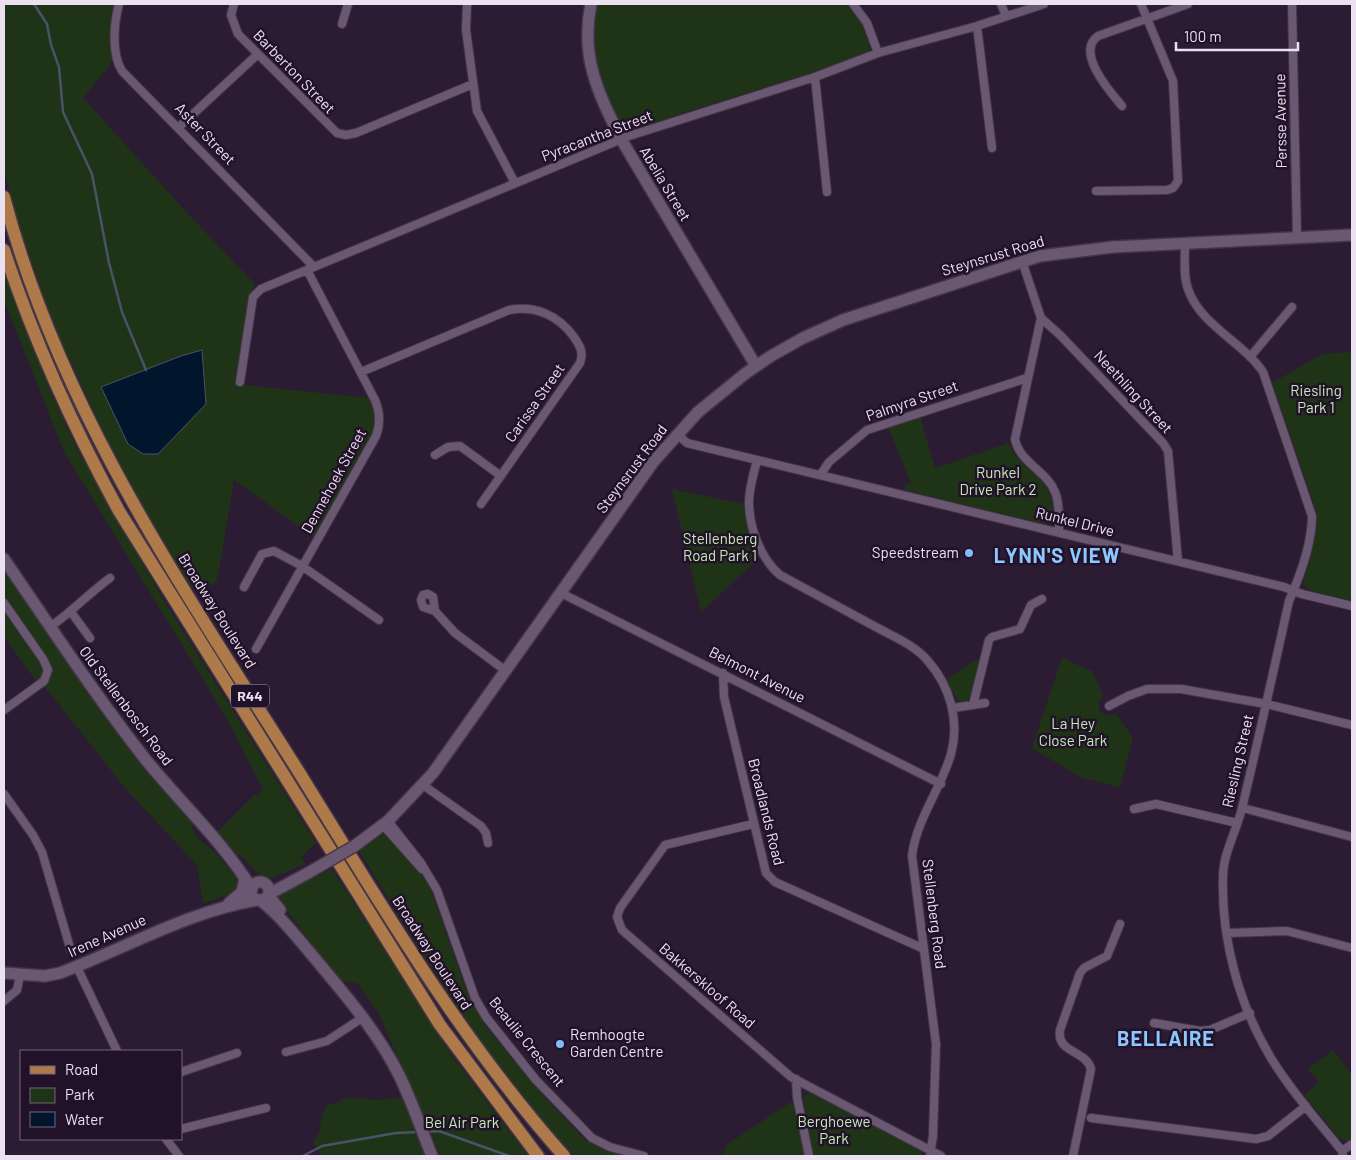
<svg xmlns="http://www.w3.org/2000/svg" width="1356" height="1160" viewBox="0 0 1356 1160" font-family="Barlow,sans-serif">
<rect width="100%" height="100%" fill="#2c1c33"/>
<path fill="#1f3417" d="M 4,4 L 115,4 L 111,18 L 113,61 L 83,98 L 191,217 L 254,283 L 236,384 L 369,398 C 377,410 376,421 373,434 L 315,538 L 234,480 L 217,583 L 191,587 L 147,516 L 115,457 L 53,324 L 22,235 L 4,170 Z
M 597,4 L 846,4 L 863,22 L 870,50 L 864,56 L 630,130 C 620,127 618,119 614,110 C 597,76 589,42 597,4 Z
M 4,273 L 48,386 L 77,449 L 166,604 L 316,843 L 301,857 L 305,864 L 272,878 L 262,878 L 239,854 L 237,856 L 217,832 L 255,794 L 257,796 L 263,789 L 226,717 L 64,452 L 4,300 Z
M 1352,352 L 1352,601 L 1312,591 L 1303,585 L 1316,524 L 1316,510 L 1272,383 L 1323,354 Z
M 920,416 L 935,468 L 1009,443 C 1017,468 1050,476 1052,504 C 1053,510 1054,515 1052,520 L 1044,524 L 905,490 L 903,487 L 911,483 L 888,426 Z
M 672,489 L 744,504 L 745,516 L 759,558 L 701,612 Z
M 4,566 L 147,772 L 194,825 L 192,827 L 199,840 L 213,850 L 238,879 L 238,888 L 228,895 L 203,903 L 197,865 L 125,788 L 50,693 L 34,678 L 4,637 Z
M 1062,658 L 1092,671 L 1103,696 L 1099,702 L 1100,712 L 1109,716 L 1116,714 L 1133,738 L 1120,787 L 1082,778 L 1032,748 Z
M 982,659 L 972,698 L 965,702 L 958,701 L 946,680 L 976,660 Z
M 380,833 L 388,835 L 423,876 L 431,889 L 466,990 L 485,1025 L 546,1099 L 585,1140 L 623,1156 L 574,1156 C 488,1065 425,957 359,851 Z
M 332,869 L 453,1057 L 528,1156 L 440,1156 L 378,1012 L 357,983 L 343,981 L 334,974 L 278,899 L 281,893 Z
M 1333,1050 L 1352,1074 L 1352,1139 L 1347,1141 L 1339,1138 L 1304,1095 L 1319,1082 L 1308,1069 Z
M 815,1092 L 920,1150 L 923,1156 L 814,1156 L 803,1099 L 807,1093 Z
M 360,1098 L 370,1100 L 402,1098 L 425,1156 L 322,1156 L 313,1142 C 323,1132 319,1117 327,1105 L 340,1102 L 342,1099 Z
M 791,1102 L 795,1104 L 805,1156 L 722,1156 L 726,1145 Z"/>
<path fill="#01162d" stroke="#485368" d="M 202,350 L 206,404 L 158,454 L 143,454 L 128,444 L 101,387 L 181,356 Z"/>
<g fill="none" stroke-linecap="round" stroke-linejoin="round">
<path stroke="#485368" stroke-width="2.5" d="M 34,4 L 47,24 L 51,45 L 59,67 L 63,112 L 92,174 L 109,263 L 122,312 L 146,370
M 427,1132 L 439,1131 L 509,1156
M 303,1156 L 322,1146 L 396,1133 L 418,1132"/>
<defs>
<path id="street" d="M 119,4 C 114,23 111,53 122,71 L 314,267
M 234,4 L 231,15 L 238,34 L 337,133 L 346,135 L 356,133 L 473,84
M 467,4 L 466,30 L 477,111 L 515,183
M 853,4 L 867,23 L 878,53
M 1001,4 L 1006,16
M 1292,4 L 1297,237
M 342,24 L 348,4
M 977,26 L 992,148
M 815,77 L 827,192
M 1122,106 C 1110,92 1075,52 1098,36 L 1188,4
M 179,127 L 258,54
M 1096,191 L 1167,190 L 1173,188 L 1178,181 L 1173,81 L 1141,4
M 1185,243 C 1185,258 1183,275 1188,289 C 1200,325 1243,342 1263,372 L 1312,516 C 1312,544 1300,576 1289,601 C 1274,669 1259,737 1243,804 C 1238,829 1223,852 1223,877 C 1221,939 1239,1005 1271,1058 C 1291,1091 1318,1121 1342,1151 L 1343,1156
M 1022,261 L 1041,318 L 1060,335 L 1163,443 L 1168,451 L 1178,561
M 1041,318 L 1015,439 C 1019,462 1047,471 1055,492 C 1060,504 1059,520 1059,532
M 1250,357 L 1292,307
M 361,372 L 509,310 C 535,305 558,315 574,337 C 580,346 584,352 580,363 L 481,504
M 240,382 L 253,297 L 261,289 L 629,136 L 815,77 L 878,53 L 977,26 L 1044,4
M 677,434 L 687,443 L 695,445 L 1284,587 L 1302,594 L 1352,606
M 435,455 L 448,447 L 460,446 L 501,476
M 757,460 C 754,473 749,488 749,502 C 749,528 761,559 780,575 C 811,592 843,609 874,626 C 892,636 915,645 928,661 C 950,686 960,721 951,754 C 941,789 916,820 912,856 L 936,1044 L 933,1136 L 930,1156
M 821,474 L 829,462 L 867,430 L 1027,378
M 244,587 L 262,554 L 274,551 L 302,566 L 379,620
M 561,593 L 941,784
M 4,603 L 43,659 L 48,670 L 44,681 L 4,710
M 435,611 L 433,597 L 428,594 L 423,595 L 421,600 L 423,607 L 435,611 L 455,633 L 506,671
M 71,612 L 90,638
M 50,627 C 72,612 89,593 110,578
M 256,649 L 376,436 C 381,423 380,412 375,400 L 307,270
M 723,673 L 724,697 L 766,873 L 775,882 L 924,949
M 973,705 L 989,640 L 992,637 L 1020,629 L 1031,605 L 1042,599
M 1109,706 L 1128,696 L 1147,689 L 1181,689 L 1266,704 L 1352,725
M 953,708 L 985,703
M 423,785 L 481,826 L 486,833 L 488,843
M 4,794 L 33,835 L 42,852 L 71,951
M 1243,808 L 1352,837
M 1134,809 L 1156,804 L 1237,823
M 388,821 L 421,863 L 437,890 L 475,998 L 486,1017 L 536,1080 L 592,1138 L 610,1147 L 644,1156
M 753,824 L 665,845 L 620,908 L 617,917 L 622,930 L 791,1077 L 941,1156
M 383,825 L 422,869
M 1228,933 L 1287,931 L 1352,948
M 77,967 L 117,1051
M 4,1001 L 17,990 L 20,975
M 1154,1023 L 1200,1031 L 1210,1030 L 1250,1013
M 286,1052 L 327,1041 L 362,1018
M 181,1072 L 237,1053
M 796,1079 L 797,1097 L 809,1156
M 1091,1118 L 1256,1139 L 1268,1136 L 1306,1106
M 181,1129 L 266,1108
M 166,1139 L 179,1156
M 1342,1151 L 1352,1144
M 1073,1156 L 1091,1069 C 1086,1050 1056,1053 1060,1030 L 1080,973 L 1084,968 L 1107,956 L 1120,924"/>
<path id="secondary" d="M 591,4 C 580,56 598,93 621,139 L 756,366
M 4,559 C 50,626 95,695 146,760 C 181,803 223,842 252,889
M 353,847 L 388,821 L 433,773 L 654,461 L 698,412 L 746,373 L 771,356 L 803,338 L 843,320 L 1040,256 L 1113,247 L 1352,235
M251 891a9 9 0 1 1 18 0a9 9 0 1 1-18 0Z
M 269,894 L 308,873
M 268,895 L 280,910
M 260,900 C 282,917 299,940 317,961 C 347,997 378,1033 399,1075 C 412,1101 421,1129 432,1156
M 229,903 L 242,892 L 245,878
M 4,973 L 45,976 L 60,973 C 126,948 187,912 257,900"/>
<path id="primary" d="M 4,197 C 59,408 182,587 297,769 C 380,903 459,1038 564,1156
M 4,250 C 34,341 73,427 119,511 L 440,1025 L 538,1156"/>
</defs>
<use href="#street" stroke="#443649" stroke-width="10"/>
<use href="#secondary" stroke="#443649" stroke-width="14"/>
<use href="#primary" stroke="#443649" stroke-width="15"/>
<use href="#street" stroke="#6a5872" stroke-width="8"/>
<use href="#secondary" stroke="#6a5872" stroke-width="11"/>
<use href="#primary" stroke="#af7a49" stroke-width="12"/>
<defs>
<path id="secondary-bridge" d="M 308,873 L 353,847"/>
</defs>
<use href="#secondary-bridge" stroke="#443649" stroke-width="14" stroke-linecap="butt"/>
<use href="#secondary-bridge" stroke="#6a5872" stroke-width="11"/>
</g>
<g fill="#7fbdf9" stroke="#221229" stroke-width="2">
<circle cx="969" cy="553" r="5"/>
<circle cx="560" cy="1044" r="5"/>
</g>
<g text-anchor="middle" stroke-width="5" stroke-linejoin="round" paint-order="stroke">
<rect fill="#221229" stroke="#afa3b4" stroke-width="1" x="231" y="684.5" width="38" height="23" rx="4"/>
<g font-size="14" font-weight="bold" fill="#ece1f0">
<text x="250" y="701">R44</text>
</g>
<g font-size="15" fill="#ece1f0" stroke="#221229">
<text transform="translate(294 72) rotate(46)" y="5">Barberton Street</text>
<text transform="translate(1281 121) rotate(-91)" y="5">Persse Avenue</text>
<text transform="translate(205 134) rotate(46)" y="5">Aster Street</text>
<text transform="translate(597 136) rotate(-21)" y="5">Pyracantha Street</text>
<text transform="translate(665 184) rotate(59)" y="5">Abelia Street</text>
<text transform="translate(993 256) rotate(-17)" y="5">Steynsrust Road</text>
<text transform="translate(1133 392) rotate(47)" y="5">Neethling Street</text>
<text transform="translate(912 401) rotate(-19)" y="5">Palmyra Street</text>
<text transform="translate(535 403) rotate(-55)" y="5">Carissa Street</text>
<text transform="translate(632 469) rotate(-53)" y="5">Steynsrust Road</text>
<text transform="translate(334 481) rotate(-61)" y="5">Dennehoek Street</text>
<text transform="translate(1075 522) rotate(14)" y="5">Runkel Drive</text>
<text transform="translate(217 611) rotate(58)" y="5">Broadway Boulevard</text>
<text transform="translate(757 675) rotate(27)" y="5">Belmont Avenue</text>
<text transform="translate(126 706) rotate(53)" y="5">Old Stellenbosch Road</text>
<text transform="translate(1238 761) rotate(-77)" y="5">Riesling Street</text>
<text transform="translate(766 812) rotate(76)" y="5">Broadlands Road</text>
<text transform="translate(934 914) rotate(83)" y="5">Stellenberg Road</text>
<text transform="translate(107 936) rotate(-24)" y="5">Irene Avenue</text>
<text transform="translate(432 953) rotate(57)" y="5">Broadway Boulevard</text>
<text transform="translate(707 986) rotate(41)" y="5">Bakkerskloof Road</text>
<text transform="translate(527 1042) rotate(51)" y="5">Beaulie Crescent</text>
</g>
<g font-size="15" fill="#c3ebb3" stroke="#221229">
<text x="1316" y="396">Riesling<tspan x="1316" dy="17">Park 1</tspan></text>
<text x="998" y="478">Runkel<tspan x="998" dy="17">Drive Park 2</tspan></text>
<text x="720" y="544">Stellenberg<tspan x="720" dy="17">Road Park 1</tspan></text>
<text x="1073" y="729">La Hey<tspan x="1073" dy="17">Close Park</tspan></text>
<text x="834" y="1127">Berghoewe<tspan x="834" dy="17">Park</tspan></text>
<text x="462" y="1128">Bel Air Park</text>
</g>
<g font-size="15" fill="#ece1f0" stroke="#221229" text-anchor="end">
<text x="959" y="558">Speedstream</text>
<text x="570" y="1040" text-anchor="start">Remhoogte<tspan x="570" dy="17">Garden Centre</tspan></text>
</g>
<g font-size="20" font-weight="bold" letter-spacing="1" fill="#8dc7ff" stroke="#221229">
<text x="1057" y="563">LYNN'S VIEW</text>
<text x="1166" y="1046">BELLAIRE</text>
</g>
</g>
<rect width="1356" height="1160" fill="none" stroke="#ece1f0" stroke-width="10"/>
<rect x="20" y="1050" width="162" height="90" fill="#221229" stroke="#736579"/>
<rect x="30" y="1066" width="25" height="8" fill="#af7a49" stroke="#736579"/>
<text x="65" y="1075" font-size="15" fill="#ece1f0">Road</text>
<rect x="30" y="1088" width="25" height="15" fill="#1f3417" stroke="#736579"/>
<text x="65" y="1100" font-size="15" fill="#ece1f0">Park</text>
<rect x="30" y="1112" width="25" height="15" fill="#01162d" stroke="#736579"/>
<text x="65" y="1125" font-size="15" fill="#ece1f0">Water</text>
<path d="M1176 42v8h122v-8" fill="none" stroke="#ece1f0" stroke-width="2.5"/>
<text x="1184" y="42" font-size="15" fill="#ece1f0" stroke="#221229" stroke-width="4" paint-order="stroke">100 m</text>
</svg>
